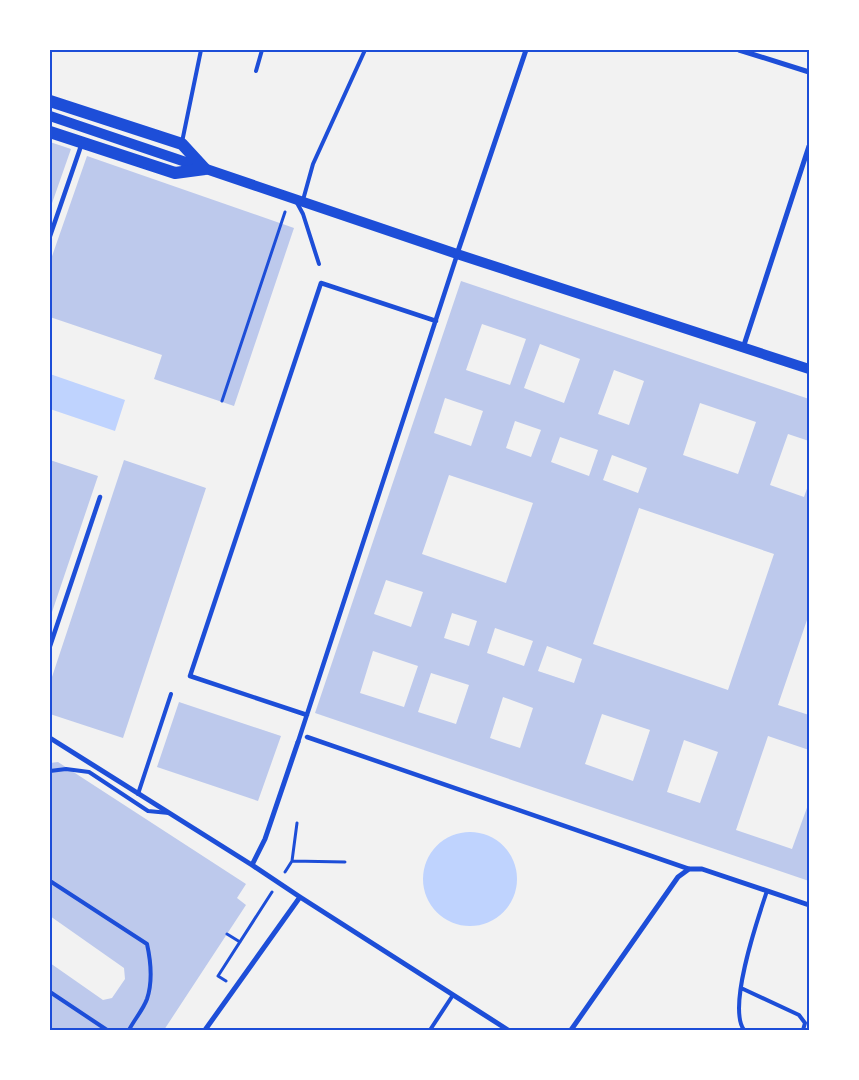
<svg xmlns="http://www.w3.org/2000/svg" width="859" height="1080" viewBox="0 0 859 1080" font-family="Poppins,sans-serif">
<rect width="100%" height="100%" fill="#f2f2f2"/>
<path fill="#bfd3fe" d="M 50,374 L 125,400 L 115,431 L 50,409 Z
M423 879a47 47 0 1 1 94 0a47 47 0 1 1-94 0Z"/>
<path fill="#bdc9ec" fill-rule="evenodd" d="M 50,142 L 71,149 L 50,209 Z
M 87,156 L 294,228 L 234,406 L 154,379 L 162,355 L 50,317 L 50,262 Z
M 461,281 L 809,399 L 809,441 L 788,434 L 770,485 L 804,497 L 809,483 L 809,614 L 778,705 L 809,715 L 809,750 L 768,736 L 736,830 L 792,849 L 809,802 L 809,881 L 315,713 ZM 482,324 L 526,339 L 510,385 L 466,370 ZM 540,344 L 580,359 L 564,403 L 524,388 ZM 614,370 L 644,381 L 629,425 L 598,414 ZM 445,398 L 483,411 L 471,446 L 434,433 ZM 700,403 L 756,422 L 738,474 L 683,455 ZM 515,421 L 541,430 L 531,457 L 506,448 ZM 560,437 L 598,450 L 589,476 L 551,462 ZM 612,455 L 647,468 L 638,493 L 603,480 ZM 449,475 L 533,503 L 506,583 L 422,554 ZM 639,508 L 774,554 L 728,690 L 593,644 ZM 386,580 L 423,592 L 411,627 L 374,614 ZM 452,613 L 477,621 L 469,646 L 444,638 ZM 495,628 L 533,641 L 524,666 L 487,653 ZM 547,646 L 582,659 L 574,683 L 538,671 ZM 373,651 L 418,666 L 404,707 L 360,693 ZM 431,673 L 469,685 L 456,724 L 418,712 ZM 503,697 L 533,708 L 520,748 L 490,738 ZM 602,714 L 650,730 L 633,781 L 585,764 ZM 684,740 L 718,752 L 700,803 L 667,792 Z
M 50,460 L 98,476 L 50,618 Z
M 124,460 L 206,488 L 123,738 L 50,714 L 50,683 Z
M 179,702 L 281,736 L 258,801 L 157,767 Z
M 58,762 L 246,884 L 237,898 L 246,905 L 164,1030 L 50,1029 L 50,963 L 103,1000 L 112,998 L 125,979 L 124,968 L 50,916 L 50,763 Z"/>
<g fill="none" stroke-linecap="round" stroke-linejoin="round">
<path stroke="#1d4ed8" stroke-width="3" d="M 222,401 L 285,212
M 292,861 L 345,862
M 285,872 L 292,861 L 297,823
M 227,934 L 240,942
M 226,981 L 218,976 L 272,892"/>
<path stroke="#1d4ed8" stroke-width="4" d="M 256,71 L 262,50
M 182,142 L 201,50
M 303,200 L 313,164 L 365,50
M 296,201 L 303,214 L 319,264
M 50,771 L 66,769 L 89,772 L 148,811 L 169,813
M 138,794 L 171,694
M 50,881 L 147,944 C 151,962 153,981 147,999 C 143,1010 134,1020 129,1030
M 741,988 L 799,1015 L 805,1023 L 803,1030
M 50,992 L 107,1030
M 430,1030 L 453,995
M 744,1030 C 727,1007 758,918 767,891"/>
<path stroke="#1d4ed8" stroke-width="4.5" d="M 50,236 L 82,143
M 50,646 L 100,497
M 307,715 L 190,676 L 321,283 L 436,321
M 307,737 L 689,869
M 298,742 L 457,255"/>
<path stroke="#1d4ed8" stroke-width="5" d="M 739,50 L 809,72
M 457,254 L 526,50
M 743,348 L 809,146
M 50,738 L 252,865 L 300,897 L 508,1030
M 252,865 L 265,839 L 298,742
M 205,1030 L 300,897
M 571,1030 L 678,877 L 689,869 L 702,869 L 809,905"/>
<path stroke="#1d4ed8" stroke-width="10" d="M 50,116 L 457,254 L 809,369"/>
<path stroke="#1d4ed8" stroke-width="12" d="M 50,101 L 182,144 L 205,169
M 50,132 L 175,173 L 205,169"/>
</g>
<rect width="859" height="1080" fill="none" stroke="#ffffff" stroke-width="102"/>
<rect x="51" y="51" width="757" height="978" fill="none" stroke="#1d4ed8" stroke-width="2"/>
</svg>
